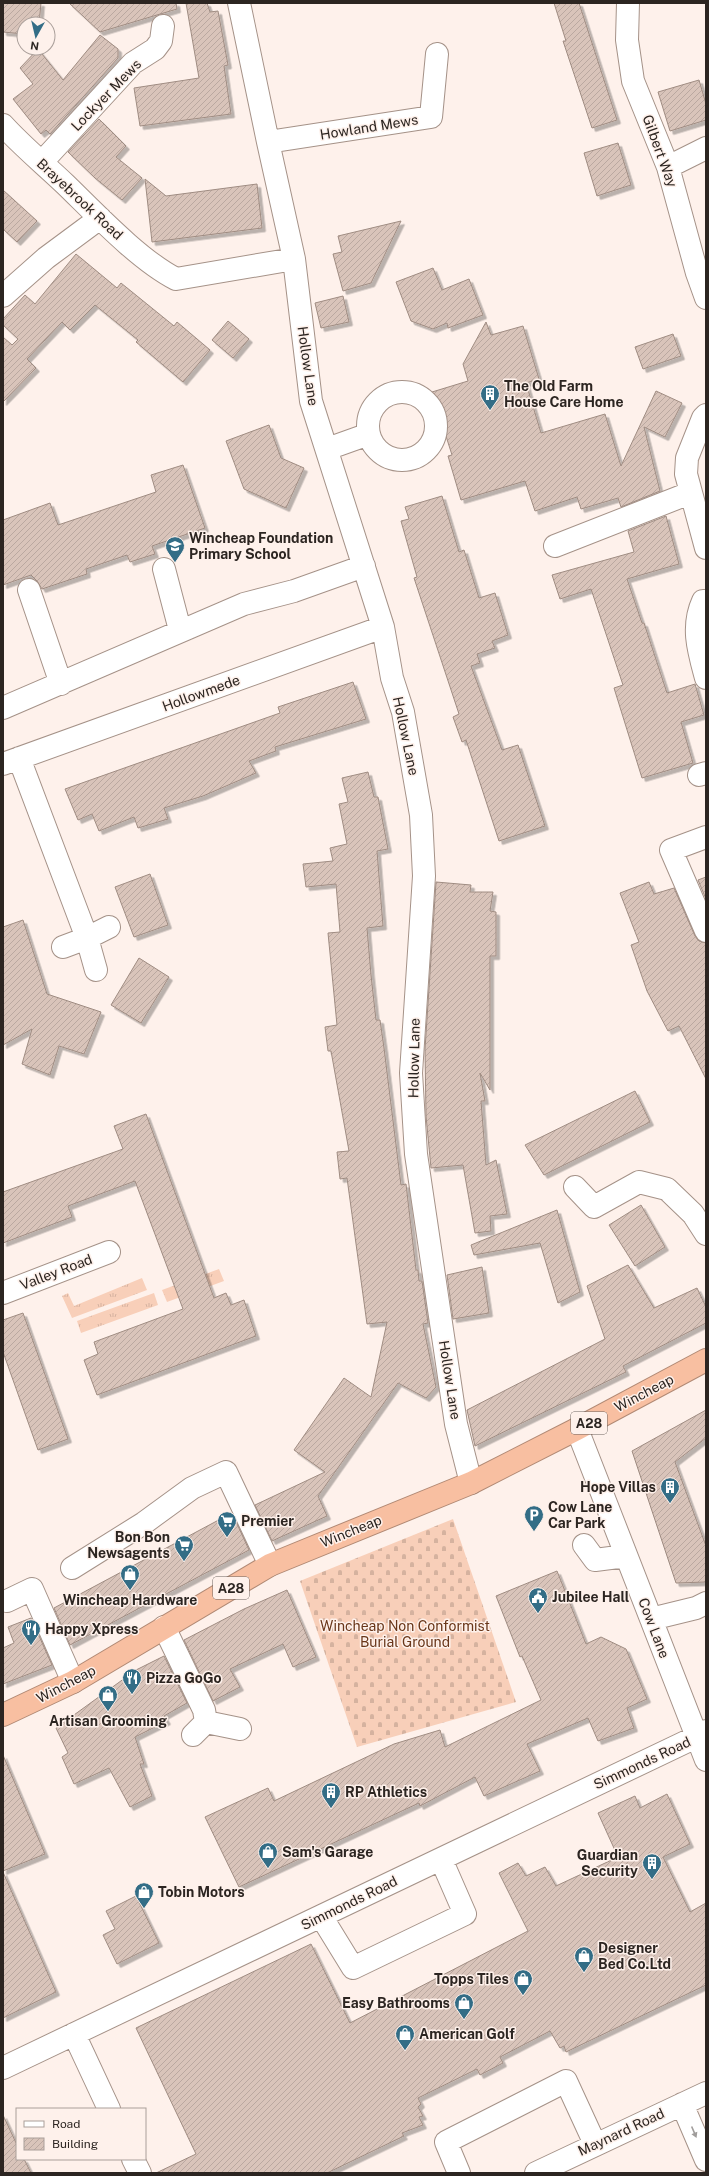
<svg xmlns="http://www.w3.org/2000/svg" width="709" height="2176" viewBox="0 0 709 2176" font-family="'Public Sans',sans-serif">
<defs>
<pattern id="grass-tufts" width="24" height="20" patternUnits="userSpaceOnUse"><rect width="24" height="20" fill="#f8cfb9"/><path d="M3 7l-1-3M5 7V3M7 7l1-3M15 17l-1-3M17 17v-4M19 17l1-3" fill="none" stroke="#d5b29f"/></pattern>
<pattern id="cemetery-stones" width="16" height="16" patternUnits="userSpaceOnUse"><rect width="16" height="16" fill="#f8cfb9"/><path d="M2 7V4a2 2 0 0 1 4 0v3zM10 15v-3a2 2 0 0 1 4 0v3z" fill="#d5b29f"/></pattern>
<pattern id="building-hatch" width="6" height="6" patternUnits="userSpaceOnUse"><rect width="6" height="6" fill="#d9c4ba"/><path d="M-1 1l2-2M0 6l6-6M5 7l2-2" fill="none" stroke="#baa8a0"/></pattern>
<filter id="shadow"><feDropShadow dx="3.5" dy="3.5" stdDeviation="0" flood-color="#0004"/></filter>
</defs>
<rect width="100%" height="100%" fill="#fef1eb"/>
<path fill="url(#grass-tufts)" d="M 219,1269 L 224,1281 L 167,1302 L 162,1290 Z
M 142,1278 L 147,1290 L 72,1318 L 62,1296 L 68,1293 L 74,1306 Z
M 154,1293 L 158,1305 L 81,1333 L 77,1321 Z"/>
<path fill="url(#cemetery-stones)" d="M 453,1519 L 516,1702 L 357,1747 L 300,1581 Z"/>
<path fill="url(#building-hatch)" stroke="#9f8c82" filter="url(#shadow)" d="M 3,3 L 41,3 L 39,24 L 24,24 L 24,34 L 3,32 Z
M 69,3 L 176,3 L 177,9 L 100,32 Z
M 186,3 L 207,3 L 210,12 L 218,11 L 228,65 L 224,66 L 231,114 L 140,126 L 134,88 L 199,78 Z
M 554,3 L 579,3 L 617,120 L 592,128 L 563,41 L 566,41 Z
M 100,35 L 118,49 L 118,58 L 50,134 L 46,130 L 41,134 L 13,99 L 33,84 L 20,68 L 38,49 L 63,80 Z
M 699,80 L 706,104 L 706,120 L 670,131 L 658,92 Z
M 99,119 L 126,146 L 116,157 L 142,178 L 122,200 L 95,178 L 68,152 Z
M 618,143 L 631,185 L 597,196 L 584,153 Z
M 145,179 L 166,196 L 257,184 L 262,228 L 152,242 Z
M 3,190 L 37,221 L 17,242 L 3,229 Z
M 401,221 L 371,283 L 343,291 L 333,254 L 342,252 L 338,236 Z
M 76,254 L 117,288 L 121,283 L 174,326 L 177,322 L 210,350 L 183,382 L 136,342 L 138,340 L 95,305 L 70,330 L 62,322 L 27,359 L 36,368 L 3,402 L 3,337 L 12,345 L 18,339 L 3,325 L 3,319 L 25,295 L 35,304 Z
M 433,268 L 442,290 L 469,279 L 483,315 L 448,328 L 447,323 L 433,329 L 411,321 L 396,282 Z
M 343,296 L 349,322 L 321,328 L 315,303 Z
M 228,321 L 249,339 L 233,358 L 212,340 Z
M 486,322 L 491,335 L 523,326 L 539,379 L 526,383 L 541,433 L 605,414 L 621,466 L 656,391 L 682,403 L 665,437 L 644,427 L 660,491 L 621,507 L 618,498 L 581,509 L 577,497 L 535,511 L 525,481 L 461,500 L 448,456 L 452,455 L 432,392 L 468,381 L 463,364 Z
M 673,334 L 681,356 L 643,369 L 635,347 Z
M 269,425 L 281,458 L 304,468 L 286,508 L 244,489 L 226,441 Z
M 183,465 L 205,528 L 152,546 L 155,554 L 130,562 L 127,555 L 86,569 L 87,574 L 42,589 L 37,581 L 31,575 L 3,585 L 3,520 L 50,503 L 58,525 L 156,492 L 151,475 Z
M 442,496 L 459,552 L 464,550 L 479,598 L 495,593 L 508,635 L 492,641 L 495,648 L 477,654 L 480,663 L 471,666 L 502,750 L 518,745 L 545,826 L 499,841 L 466,740 L 462,742 L 453,717 L 459,714 L 414,578 L 417,577 L 401,521 L 409,519 L 405,507 Z
M 666,516 L 679,564 L 627,579 L 642,623 L 644,623 L 667,693 L 695,684 L 704,715 L 681,722 L 693,763 L 642,778 L 614,688 L 623,685 L 591,589 L 560,599 L 552,575 L 634,552 L 628,531 Z
M 353,682 L 366,719 L 275,747 L 276,751 L 249,761 L 256,773 L 203,796 L 164,808 L 168,819 L 138,828 L 134,817 L 99,831 L 92,814 L 78,820 L 65,789 L 280,713 L 278,707 Z
M 368,772 L 374,797 L 378,797 L 388,849 L 377,851 L 383,926 L 367,928 L 371,975 L 376,1020 L 380,1020 L 384,1048 L 401,1185 L 406,1184 L 416,1270 L 418,1270 L 419,1281 L 422,1281 L 428,1323 L 423,1324 L 436,1387 L 426,1398 L 398,1383 L 318,1496 L 327,1516 L 272,1541 L 255,1505 L 325,1472 L 294,1450 L 344,1378 L 371,1397 L 387,1322 L 367,1324 L 347,1178 L 340,1179 L 337,1152 L 349,1151 L 331,1051 L 328,1051 L 325,1027 L 337,1025 L 328,933 L 340,932 L 336,884 L 306,887 L 303,864 L 333,861 L 330,848 L 347,844 L 339,804 L 348,802 L 342,778 Z
M 150,874 L 168,925 L 134,937 L 115,887 Z
M 706,877 L 706,899 L 698,880 Z
M 436,882 L 471,885 L 470,892 L 493,892 L 490,911 L 496,912 L 496,956 L 490,956 L 490,1090 L 480,1073 L 485,1101 L 481,1101 L 486,1165 L 496,1160 L 507,1214 L 490,1216 L 491,1231 L 475,1233 L 463,1165 L 431,1168 L 426,1116 L 425,1049 Z
M 649,882 L 654,894 L 674,888 L 695,936 L 699,941 L 706,943 L 706,1079 L 679,1026 L 668,1031 L 647,991 L 631,945 L 639,942 L 620,893 Z
M 23,920 L 47,994 L 101,1012 L 84,1054 L 59,1046 L 50,1075 L 22,1064 L 32,1029 L 3,1045 L 3,927 Z
M 139,958 L 169,977 L 141,1023 L 111,1005 Z
M 635,1091 L 650,1122 L 544,1175 L 525,1145 Z
M 146,1114 L 214,1298 L 226,1293 L 231,1305 L 244,1300 L 256,1336 L 97,1395 L 84,1360 L 98,1354 L 94,1342 L 183,1309 L 135,1181 L 68,1206 L 72,1217 L 3,1243 L 3,1192 L 123,1149 L 114,1126 Z
M 641,1205 L 665,1247 L 635,1266 L 609,1225 Z
M 557,1210 L 580,1292 L 558,1303 L 540,1243 L 474,1255 L 471,1245 Z
M 628,1265 L 654,1308 L 697,1288 L 706,1307 L 706,1323 L 623,1366 L 626,1372 L 475,1446 L 467,1410 L 605,1339 L 587,1286 Z
M 482,1267 L 489,1313 L 453,1319 L 447,1275 Z
M 23,1313 L 68,1439 L 38,1450 L 3,1352 L 3,1320 Z
M 706,1410 L 706,1438 L 675,1462 L 706,1546 L 706,1582 L 676,1583 L 632,1451 Z
M 228,1515 L 229,1517 L 233,1515 L 249,1550 L 70,1645 L 54,1608 Z
M 557,1571 L 586,1644 L 601,1637 L 626,1649 L 647,1699 L 627,1708 L 634,1728 L 598,1741 L 588,1718 L 527,1744 L 540,1771 L 484,1796 L 475,1777 L 420,1806 L 419,1803 L 239,1887 L 205,1817 L 268,1788 L 274,1801 L 394,1744 L 440,1730 L 445,1747 L 541,1700 L 522,1656 L 520,1657 L 496,1596 Z
M 287,1590 L 316,1657 L 293,1667 L 283,1644 L 230,1669 L 240,1687 L 213,1701 L 184,1640 L 244,1609 Z
M 31,1618 L 52,1665 L 3,1684 L 3,1648 L 14,1643 L 8,1627 Z
M 164,1656 L 187,1703 L 164,1716 L 167,1721 L 135,1737 L 144,1764 L 140,1764 L 152,1796 L 130,1807 L 109,1768 L 74,1784 L 62,1757 L 68,1753 L 56,1728 L 136,1670 Z
M 3,1755 L 45,1854 L 3,1871 Z
M 667,1794 L 690,1844 L 663,1857 L 690,1912 L 706,1903 L 706,1985 L 566,2052 L 564,2046 L 560,2048 L 550,2031 L 500,2057 L 503,2063 L 480,2075 L 477,2069 L 418,2098 L 421,2104 L 418,2107 L 423,2116 L 419,2117 L 423,2125 L 402,2133 L 404,2136 L 327,2173 L 156,2173 L 196,2154 L 136,2028 L 311,1944 L 350,2023 L 528,1931 L 499,1873 L 518,1863 L 526,1876 L 545,1867 L 556,1886 L 618,1857 L 598,1813 L 635,1796 L 640,1808 Z
M 3,1872 L 56,1992 L 3,2018 Z
M 136,1896 L 159,1943 L 117,1964 L 103,1935 L 115,1929 L 106,1911 Z
M 3,2115 L 17,2145 L 17,2159 L 24,2159 L 31,2173 L 3,2173 Z"/>
<g fill="none" stroke-linecap="round" stroke-linejoin="round">
<defs>
<path id="minor" d="M 239,3 L 268,142 L 294,259 L 311,401 L 383,627 L 392,678 L 403,712 L 421,815 L 424,876 L 411,1073 L 416,1154 L 456,1424 L 471,1483
M 628,3 L 627,40 L 633,81 L 668,167 L 697,273 L 706,298
M 3,125 C 22,146 44,164 65,184 C 96,214 139,260 176,279 L 294,259
M 268,142 L 431,117 L 437,54
M 42,162 L 133,63 L 155,49 L 161,41 L 163,26
M 668,167 L 706,148
M 3,296 L 46,258 L 100,218
M368 426a34 34 0 1 1 68 0a34 34 0 1 1-68 0Z
M 706,415 L 703,418 L 687,458 L 686,474 L 706,548
M 327,449 L 369,434
M 555,546 L 690,493
M 164,569 L 180,630
M 29,590 L 61,684
M 706,601 L 703,601 C 691,627 699,652 706,678
M 3,708 L 244,604 L 294,591 L 364,566
M 19,758 L 87,938 L 96,970
M 3,764 L 383,627
M 699,775 L 706,773
M 706,837 L 671,850 L 706,931
M 63,947 L 87,938 L 109,927
M 575,1187 L 594,1207 L 639,1182 L 667,1189 L 693,1214 L 706,1234
M 3,1293 L 109,1252
M 577,1429 L 706,1760
M 584,1545 L 595,1560 L 626,1556
M 72,1568 L 144,1523 L 192,1488 L 226,1472 L 270,1565
M 7,1601 L 32,1589 L 73,1682
M 651,1619 L 696,1608 L 706,1603
M 164,1627 L 204,1710 L 206,1722 L 193,1735
M 206,1722 L 240,1729
M 321,1916 L 353,1968 L 465,1914 L 441,1859
M 74,2034 L 109,2109
M 3,2068 L 696,1737 L 706,1731
M 682,2104 L 706,2160
M 133,2159 L 140,2173
M 459,2173 L 446,2142 L 566,2081 L 595,2144
M 536,2173 L 706,2093"/>
<path id="highway" d="M 3,1715 L 73,1682 L 270,1565 L 471,1483 L 577,1429 L 706,1360"/>
</defs>
<use href="#minor" stroke="#a59288" stroke-width="24"/>
<use href="#highway" stroke="#b18974" stroke-width="24"/>
<use href="#minor" stroke="#fff" stroke-width="22"/>
<use href="#highway" stroke="#f8bfa1" stroke-width="22"/>
</g>
<defs><path id="oneway-solid" d="M-6-.8H1V-3.2L6.5 0L1 3.2V.8H-6Z"/></defs>
<use fill="#a09d9b" href="#oneway-solid" transform="translate(694 2132) rotate(67)"/>
<defs>
<symbol id="building-pin" viewBox="-11 -11 22 30"><path d="M0 17L-7.5 6A9.5 9.5 0 1 1 7.5 6Z" fill="#336d86" stroke="#fef1eb"/><path d="M-4-6H4V6H1V3H-1V6H-4ZM-2.5-4.3h1.7v1.8h-1.7ZM.8-4.3h1.7v1.8H.8ZM-2.5-1h1.7V.8h-1.7ZM.8-1h1.7V.8H.8Z" fill="#fff"/></symbol>
<symbol id="school-pin" viewBox="-11 -11 22 30"><path d="M0 17L-7.5 6A9.5 9.5 0 1 1 7.5 6Z" fill="#336d86" stroke="#fef1eb"/><path d="M0-5L7-2L0 1L-7-2ZM-4 1L0 2.5L4 1V4Q0 6-4 4Z" fill="#fff"/></symbol>
<symbol id="parking-pin" viewBox="-11 -11 22 30"><path d="M0 17L-7.5 6A9.5 9.5 0 1 1 7.5 6Z" fill="#336d86" stroke="#fef1eb"/><path d="M-3.5-5.5H1a3.5 3.5 0 0 1 0 7H-1V5.5H-3.5ZM-1-3.4V-.6H.8a1.4 1.4 0 0 0 0-2.8Z" fill="#fff"/></symbol>
<symbol id="supermarket-pin" viewBox="-11 -11 22 30"><path d="M0 17L-7.5 6A9.5 9.5 0 1 1 7.5 6Z" fill="#336d86" stroke="#fef1eb"/><path d="M-6-5.5h2.5l.6 2H6L4.5 2H-2.5L-4.4-4H-6ZM-1.5 3.2a1.3 1.3 0 1 0 .1 0ZM3 3.2a1.3 1.3 0 1 0 .1 0Z" fill="#fff"/></symbol>
<symbol id="shop-pin" viewBox="-11 -11 22 30"><path d="M0 17L-7.5 6A9.5 9.5 0 1 1 7.5 6Z" fill="#336d86" stroke="#fef1eb"/><path d="M-5-2.5h2.3a2.7 3.5 0 0 1 5.4 0H5L5.5 6h-11ZM-1.5-2.5h3a1.5 2.3 0 0 0-3 0Z" fill="#fff"/></symbol>
<symbol id="civic-pin" viewBox="-11 -11 22 30"><path d="M0 17L-7.5 6A9.5 9.5 0 1 1 7.5 6Z" fill="#336d86" stroke="#fef1eb"/><path d="M-.6-6.5H3V-4.5H.6V-3L4-1V1h2V6H-6V1h2V-1L-.6-3ZM-1.2 2.5V6h2.4V2.5Z" fill="#fff"/></symbol>
<symbol id="restaurant-pin" viewBox="-11 -11 22 30"><path d="M0 17L-7.5 6A9.5 9.5 0 1 1 7.5 6Z" fill="#336d86" stroke="#fef1eb"/><path d="M-5-6h1v4h1v-4h1v4h1v-4h1v5L-1.5 .5V6h-2V.5L-5-1ZM5-6V6H3V1.5H1.5Q1.5-4 5-6Z" fill="#fff"/></symbol>
</defs>
<g fill-rule="evenodd">
<use href="#building-pin" x="479" y="383" width="22" height="30"/>
<use href="#school-pin" x="164" y="535" width="22" height="30"/>
<use href="#building-pin" x="659" y="1476" width="22" height="30"/>
<use href="#parking-pin" x="523" y="1504" width="22" height="30"/>
<use href="#supermarket-pin" x="216" y="1510" width="22" height="30"/>
<use href="#supermarket-pin" x="173" y="1534" width="22" height="30"/>
<use href="#shop-pin" x="119" y="1563" width="22" height="30"/>
<use href="#civic-pin" x="527" y="1586" width="22" height="30"/>
<use href="#restaurant-pin" x="20" y="1618" width="22" height="30"/>
<use href="#restaurant-pin" x="121" y="1667" width="22" height="30"/>
<use href="#shop-pin" x="97" y="1684" width="22" height="30"/>
<use href="#building-pin" x="320" y="1781" width="22" height="30"/>
<use href="#shop-pin" x="257" y="1841" width="22" height="30"/>
<use href="#building-pin" x="641" y="1852" width="22" height="30"/>
<use href="#shop-pin" x="133" y="1881" width="22" height="30"/>
<use href="#shop-pin" x="573" y="1945" width="22" height="30"/>
<use href="#shop-pin" x="512" y="1968" width="22" height="30"/>
<use href="#shop-pin" x="453" y="1992" width="22" height="30"/>
<use href="#shop-pin" x="394" y="2023" width="22" height="30"/>
</g>
<g text-anchor="middle" stroke-width="3" stroke-linejoin="round" paint-order="stroke">
<g fill="#fef1eb" stroke="#6b625e" stroke-width="1">
<rect x="571" y="1412" width="36" height="22" rx="3"/>
<rect x="213" y="1577" width="36" height="22" rx="3"/>
</g>
<g font-size="13" font-weight="bold" fill="#2c2521">
<text x="589" y="1428">A28</text>
<text x="231" y="1593">A28</text>
</g>
<g font-size="14" fill="#2c2521" stroke="#fef1eb">
<text transform="translate(106 95) rotate(-46)" y="5">Lockyer Mews</text>
<text transform="translate(369 127) rotate(-9)" y="5">Howland Mews</text>
<text transform="translate(660 151) rotate(70)" y="5">Gilbert Way</text>
<text transform="translate(80 199) rotate(43)" y="5">Brayebrook Road</text>
<text transform="translate(308 366) rotate(82)" y="5">Hollow Lane</text>
<text transform="translate(201 693) rotate(-20)" y="5">Hollowmede</text>
<text transform="translate(406 736) rotate(78)" y="5">Hollow Lane</text>
<text transform="translate(414 1058) rotate(-89)" y="5">Hollow Lane</text>
<text transform="translate(56 1272) rotate(-21)" y="5">Valley Road</text>
<text transform="translate(450 1380) rotate(81)" y="5">Hollow Lane</text>
<text transform="translate(644 1393) rotate(-28)" y="5">Wincheap</text>
<text transform="translate(351 1531) rotate(-22)" y="5">Wincheap</text>
<text transform="translate(654 1628) rotate(69)" y="5">Cow Lane</text>
<text transform="translate(66 1684) rotate(-28)" y="5">Wincheap</text>
<text transform="translate(642 1763) rotate(-25)" y="5">Simmonds Road</text>
<text transform="translate(349 1903) rotate(-26)" y="5">Simmonds Road</text>
<text transform="translate(621 2132) rotate(-25)" y="5">Maynard Road</text>
</g>
<g font-size="14" font-weight="bold" fill="#2c2521" stroke="#fef1eb" text-anchor="start">
<text x="504" y="391">The Old Farm<tspan x="504" dy="16">House Care Home</tspan></text>
<text x="189" y="543">Wincheap Foundation<tspan x="189" dy="16">Primary School</tspan></text>
<text x="656" y="1492" text-anchor="end">Hope Villas</text>
<text x="548" y="1512">Cow Lane<tspan x="548" dy="16">Car Park</tspan></text>
<text x="241" y="1526">Premier</text>
<text x="170" y="1542" text-anchor="end">Bon Bon<tspan x="170" dy="16">Newsagents</tspan></text>
<text x="552" y="1602">Jubilee Hall</text>
<text x="130" y="1605" text-anchor="middle">Wincheap Hardware</text>
<text x="45" y="1634">Happy Xpress</text>
<text x="146" y="1683">Pizza GoGo</text>
<text x="108" y="1726" text-anchor="middle">Artisan Grooming</text>
<text x="345" y="1797">RP Athletics</text>
<text x="282" y="1857">Sam's Garage</text>
<text x="638" y="1860" text-anchor="end">Guardian<tspan x="638" dy="16">Security</tspan></text>
<text x="158" y="1897">Tobin Motors</text>
<text x="598" y="1953">Designer<tspan x="598" dy="16">Bed Co.Ltd</tspan></text>
<text x="509" y="1984" text-anchor="end">Topps Tiles</text>
<text x="450" y="2008" text-anchor="end">Easy Bathrooms</text>
<text x="419" y="2039">American Golf</text>
</g>
<g font-size="14" fill="#693619" stroke="#fef1eb">
<text x="405" y="1631">Wincheap Non Conformist<tspan x="405" dy="16">Burial Ground</tspan></text>
</g>
</g>
<rect width="709" height="2176" fill="none" stroke="#2c2521" stroke-width="8"/>
<rect x="16" y="2108" width="130" height="52" fill="#fef1eb" stroke="#aa9f9a"/>
<rect x="24" y="2121" width="20" height="6" fill="#ffffff" stroke="#aa9f9a"/>
<text x="52" y="2128" font-size="12" fill="#2c2521">Road</text>
<rect x="24" y="2138" width="20" height="12" fill="url(#building-hatch)" stroke="#aa9f9a"/>
<text x="52" y="2148" font-size="12" fill="#2c2521">Building</text>
<g transform="translate(36 36) rotate(188)"><circle r="19" fill="#fef1eb" stroke="#aa9f9a"/>
<path d="M0-3L7 15L0 10L-7 15Z" fill="#336d86"/>
<text y="-6" font-size="11" font-weight="bold" text-anchor="middle" fill="#2c2521">N</text>
</g>
</svg>
